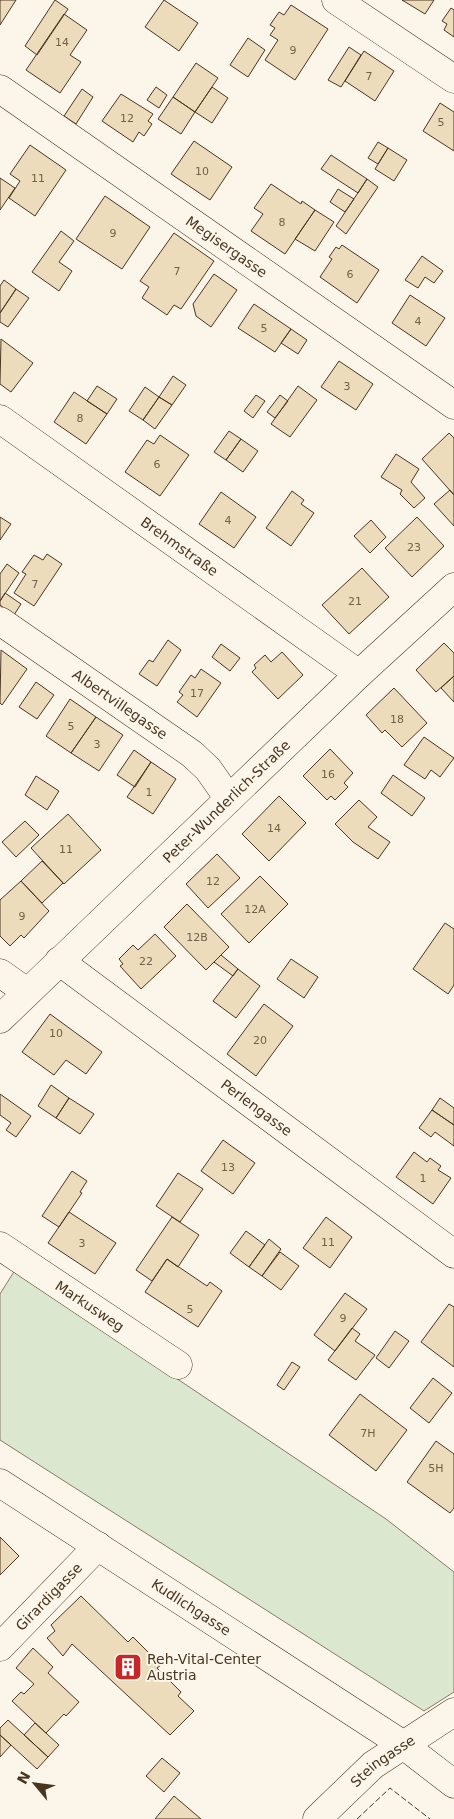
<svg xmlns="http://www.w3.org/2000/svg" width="454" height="1819" viewBox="0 0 454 1819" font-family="'DejaVu Sans',sans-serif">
<rect width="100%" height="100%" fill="#fbf6e9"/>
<path fill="#dce7d0" stroke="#887966" d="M 15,1270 L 386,1519 L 454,1572 L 454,1692 L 424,1711 L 0,1440 L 0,1294 Z"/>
<path fill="#ecdcbc" stroke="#4a3520" d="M 0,0 L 16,0 L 0,25 Z
M 55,0 L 68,9 L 37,55 L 25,46 Z
M 164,0 L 198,23 L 179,51 L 145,27 Z
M 402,0 L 434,0 L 425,14 Z
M 291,5 L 328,29 L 295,80 L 265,60 L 278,40 L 270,35 L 275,28 L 270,25 L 279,12 L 284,15 Z
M 451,8 L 454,10 L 454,37 L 444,30 L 447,24 L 442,21 Z
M 64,14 L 87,30 L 70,55 L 81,62 L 60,93 L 26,70 Z
M 248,38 L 265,50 L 248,77 L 230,65 Z
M 349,47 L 361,55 L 341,87 L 328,80 Z
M 364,51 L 394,71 L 375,101 L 345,81 Z
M 196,63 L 218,78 L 195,112 L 173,97 Z
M 156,87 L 167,95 L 159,108 L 147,100 Z
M 212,87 L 228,98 L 212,123 L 195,112 Z
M 82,89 L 93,97 L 76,124 L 64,116 Z
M 121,94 L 153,114 L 148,121 L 152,124 L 144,136 L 139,132 L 133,142 L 102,121 Z
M 173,97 L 195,112 L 181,134 L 158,119 Z
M 440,103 L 454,112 L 454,151 L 423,131 Z
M 194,141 L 232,167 L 210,200 L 171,174 Z
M 378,142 L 388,148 L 378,164 L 368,158 Z
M 30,145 L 66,170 L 35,216 L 9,198 L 20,181 L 10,174 Z
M 388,148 L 407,160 L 394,181 L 375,169 Z
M 331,155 L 367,179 L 358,193 L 321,169 Z
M 0,178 L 15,188 L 0,210 Z
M 367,179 L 378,187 L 346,234 L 336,226 Z
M 271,184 L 301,204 L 302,201 L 315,210 L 285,254 L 251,231 L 263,214 L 254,208 Z
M 338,189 L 354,199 L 345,212 L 330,202 Z
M 105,196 L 150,227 L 122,269 L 76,239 Z
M 315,210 L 334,222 L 315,251 L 295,239 Z
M 61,231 L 74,241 L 59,262 L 72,271 L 59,291 L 32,272 Z
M 174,233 L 214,261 L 181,309 L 174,305 L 167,315 L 142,298 L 149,287 L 140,281 Z
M 342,245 L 379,270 L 357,303 L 320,277 L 332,259 L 329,257 L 336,247 L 339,249 Z
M 422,256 L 443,271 L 434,283 L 425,277 L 418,288 L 405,280 Z
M 214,274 L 237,290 L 211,327 L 196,316 L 193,304 Z
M 4,280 L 16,289 L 0,313 L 0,286 Z
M 16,289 L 29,298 L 8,327 L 0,322 L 0,313 Z
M 410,295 L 445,318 L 426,346 L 392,323 Z
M 254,304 L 291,329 L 275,352 L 238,328 Z
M 291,329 L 307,340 L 298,354 L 281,343 Z
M 1,339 L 33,363 L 11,392 L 0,384 Z
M 339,361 L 373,384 L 356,410 L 321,387 Z
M 173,376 L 186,385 L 172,405 L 159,397 Z
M 97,386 L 117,399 L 107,414 L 87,401 Z
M 298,386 L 317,400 L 290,437 L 271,424 Z
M 145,387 L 159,397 L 143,420 L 129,411 Z
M 74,392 L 107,414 L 86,444 L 54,422 Z
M 256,395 L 265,401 L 253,418 L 244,411 Z
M 280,395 L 288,401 L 275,418 L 267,412 Z
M 159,397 L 172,405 L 155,429 L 143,420 Z
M 229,431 L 241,439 L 226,460 L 214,452 Z
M 449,433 L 454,438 L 454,495 L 422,459 Z
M 160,435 L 189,455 L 160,496 L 125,472 L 147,440 L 154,444 Z
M 241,439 L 258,451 L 243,472 L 226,460 Z
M 396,454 L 419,469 L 411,482 L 425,498 L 414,508 L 400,494 L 402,490 L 381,477 Z
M 450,490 L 454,495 L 454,526 L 434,504 Z
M 292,491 L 304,500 L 301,504 L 314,513 L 291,546 L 266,528 Z
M 221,492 L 256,517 L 234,548 L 199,524 Z
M 0,517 L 11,524 L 0,540 Z
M 417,517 L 444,546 L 412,577 L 385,548 Z
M 371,520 L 386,537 L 370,553 L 354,536 Z
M 47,554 L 62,564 L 34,606 L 14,593 L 26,574 L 22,572 L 34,555 L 43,560 Z
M 7,564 L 19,573 L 0,601 L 0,574 Z
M 362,568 L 389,597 L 349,634 L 322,605 Z
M 5,593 L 21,604 L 14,615 L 0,605 L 0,601 Z
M 168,640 L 181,650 L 157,686 L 139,674 L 149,660 L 153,662 Z
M 444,643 L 454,653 L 454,676 L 436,692 L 416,670 Z
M 221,644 L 240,658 L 230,671 L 212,657 Z
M 1,650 L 27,669 L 2,705 L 0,703 Z
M 282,652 L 303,675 L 278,699 L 252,672 L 256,668 L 254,665 L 265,655 L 271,662 Z
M 201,669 L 221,683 L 197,717 L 177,702 L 183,695 L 179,692 L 191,675 L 195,678 Z
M 454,676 L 454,702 L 441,688 Z
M 36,682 L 54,695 L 37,719 L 19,707 Z
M 394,688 L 427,723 L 402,747 L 385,730 L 382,733 L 366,715 Z
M 70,699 L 96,717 L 71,753 L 46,736 Z
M 96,717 L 123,735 L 99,771 L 71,753 Z
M 424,737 L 454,758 L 440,777 L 431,770 L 425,779 L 404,765 Z
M 330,749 L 353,773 L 344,783 L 348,787 L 335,800 L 331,796 L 327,800 L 303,776 Z
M 134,750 L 151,762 L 135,787 L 117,775 Z
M 151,762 L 176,779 L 153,814 L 127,797 Z
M 393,775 L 425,798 L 412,816 L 381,793 Z
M 36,776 L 59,791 L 47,810 L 25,795 Z
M 279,796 L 306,823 L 269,861 L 242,834 Z
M 359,800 L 377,817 L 368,827 L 390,842 L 378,859 L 353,842 L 335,824 Z
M 68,814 L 101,850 L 64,884 L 31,848 Z
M 25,821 L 39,835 L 16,857 L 2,842 Z
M 217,854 L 240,878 L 208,908 L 186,884 Z
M 42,861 L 63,883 L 42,903 L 21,881 Z
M 260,876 L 288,904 L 249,943 L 221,914 Z
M 21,881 L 49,911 L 24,938 L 21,935 L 10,946 L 0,936 L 0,900 Z
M 187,904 L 229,947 L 206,970 L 164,927 Z
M 445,923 L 454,929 L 454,985 L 448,994 L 413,969 Z
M 155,934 L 176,956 L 141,989 L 120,966 L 123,964 L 119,959 L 133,945 L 138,950 Z
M 221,955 L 238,969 L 233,976 L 214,962 Z
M 291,959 L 318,977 L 304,998 L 277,979 Z
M 238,969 L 260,986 L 236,1018 L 213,1001 Z
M 264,1004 L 293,1026 L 256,1076 L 227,1054 Z
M 50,1014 L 102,1052 L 86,1074 L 66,1060 L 54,1075 L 22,1052 Z
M 51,1085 L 69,1098 L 56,1118 L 38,1106 Z
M 0,1094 L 31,1116 L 16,1137 L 6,1130 L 11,1123 L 0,1115 Z
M 69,1098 L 94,1114 L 80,1134 L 56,1118 Z
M 440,1098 L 454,1108 L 454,1125 L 432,1110 Z
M 432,1110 L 454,1125 L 454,1146 L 435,1132 L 431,1137 L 419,1128 Z
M 223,1140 L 255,1163 L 233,1194 L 201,1171 Z
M 414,1152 L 427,1162 L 430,1158 L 441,1166 L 438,1170 L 451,1178 L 433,1204 L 396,1177 Z
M 72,1171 L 87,1181 L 80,1192 L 82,1193 L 59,1227 L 42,1216 Z
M 178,1173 L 203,1189 L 180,1222 L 156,1206 Z
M 69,1212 L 116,1243 L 95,1274 L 48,1243 Z
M 172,1217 L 199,1235 L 178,1267 L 167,1259 L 152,1281 L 136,1270 Z
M 326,1217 L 352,1237 L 330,1268 L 303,1248 Z
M 246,1231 L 265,1245 L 249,1267 L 230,1253 Z
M 269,1239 L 281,1249 L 262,1276 L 249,1267 Z
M 280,1252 L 299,1266 L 281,1290 L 262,1276 Z
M 167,1259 L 207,1286 L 210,1282 L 222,1291 L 198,1327 L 145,1292 Z
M 345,1293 L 367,1309 L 335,1351 L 314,1335 Z
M 449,1304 L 454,1307 L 454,1367 L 421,1342 Z
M 352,1328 L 360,1334 L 355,1341 L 375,1355 L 356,1380 L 328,1360 Z
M 395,1331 L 409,1341 L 389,1368 L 376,1358 Z
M 292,1362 L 300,1367 L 284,1390 L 277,1385 Z
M 433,1378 L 452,1393 L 429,1423 L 410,1408 Z
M 360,1394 L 407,1430 L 376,1471 L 329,1435 Z
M 436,1441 L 454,1454 L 454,1508 L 450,1513 L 407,1482 Z
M 0,1537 L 19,1556 L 0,1575 Z
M 81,1596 L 128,1642 L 133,1637 L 161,1665 L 157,1668 L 181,1692 L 178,1696 L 194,1711 L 170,1735 L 72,1644 L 63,1656 L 47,1638 L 55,1631 L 51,1625 Z
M 33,1648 L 53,1667 L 48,1673 L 79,1702 L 66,1716 L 64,1714 L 46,1733 L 12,1701 L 21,1692 L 24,1694 L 34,1684 L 16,1668 Z
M 8,1720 L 48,1757 L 37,1769 L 0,1735 L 0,1728 Z
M 35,1723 L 59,1745 L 48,1757 L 24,1735 Z
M 0,1735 L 11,1745 L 0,1757 Z
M 162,1758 L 180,1773 L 164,1792 L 146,1776 Z
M 174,1796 L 201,1819 L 155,1819 Z"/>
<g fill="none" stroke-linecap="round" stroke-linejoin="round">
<defs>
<g id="minor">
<path d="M 336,0 L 454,79"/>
<path id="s1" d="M 0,89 L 454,405"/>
<path id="s2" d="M 0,419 L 359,674"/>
<path id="s3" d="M 0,621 L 192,754 L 208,769 L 229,799"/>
<path id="s4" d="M 59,961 L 454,1254"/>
<path d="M 0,973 L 27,992"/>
<path id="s5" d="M 0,1019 L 359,674 L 454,587"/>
<path id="s6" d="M 0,1246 L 178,1365"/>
<path id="s7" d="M 0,1483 L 402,1744 L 454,1784"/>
<path id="s8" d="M 0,1647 L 98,1546"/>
<path id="s9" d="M 317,1819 L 373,1765 L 454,1712"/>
</g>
</defs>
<use href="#minor" stroke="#4a3520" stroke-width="29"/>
<use href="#minor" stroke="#fbf6e9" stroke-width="28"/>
<path stroke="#4a3520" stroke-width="1" stroke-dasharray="6 2.5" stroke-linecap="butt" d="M 357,1819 L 390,1788 L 430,1819"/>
</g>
<defs>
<symbol id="building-square" viewBox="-11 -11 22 22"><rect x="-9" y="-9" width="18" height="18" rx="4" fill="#c62828" stroke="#fbf6e9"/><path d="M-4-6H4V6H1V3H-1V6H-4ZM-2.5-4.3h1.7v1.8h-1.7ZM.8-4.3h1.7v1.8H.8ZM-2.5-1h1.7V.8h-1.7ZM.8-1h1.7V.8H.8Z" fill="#fff"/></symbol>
</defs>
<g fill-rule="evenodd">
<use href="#building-square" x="112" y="1651" width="32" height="32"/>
</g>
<g text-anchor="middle" stroke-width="4" stroke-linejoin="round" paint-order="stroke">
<g font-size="11" fill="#725f47">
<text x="62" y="46">14</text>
<text x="293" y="54">9</text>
<text x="369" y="80">7</text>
<text x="127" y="122">12</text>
<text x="441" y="126">5</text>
<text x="202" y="175">10</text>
<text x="38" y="182">11</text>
<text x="282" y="226">8</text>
<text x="113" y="237">9</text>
<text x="177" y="275">7</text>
<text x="350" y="278">6</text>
<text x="418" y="325">4</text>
<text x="264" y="332">5</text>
<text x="347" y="390">3</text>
<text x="80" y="422">8</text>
<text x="157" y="468">6</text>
<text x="228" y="524">4</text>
<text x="414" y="551">23</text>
<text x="35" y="588">7</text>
<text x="355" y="605">21</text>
<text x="197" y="697">17</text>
<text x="397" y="723">18</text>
<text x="71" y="730">5</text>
<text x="97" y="748">3</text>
<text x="328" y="778">16</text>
<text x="149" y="796">1</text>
<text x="274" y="832">14</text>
<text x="66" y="853">11</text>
<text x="213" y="885">12</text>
<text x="255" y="913">12A</text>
<text x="22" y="920">9</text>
<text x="197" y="941">12B</text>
<text x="146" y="965">22</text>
<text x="56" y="1037">10</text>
<text x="260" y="1044">20</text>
<text x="228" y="1171">13</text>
<text x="423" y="1182">1</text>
<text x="328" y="1246">11</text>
<text x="82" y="1247">3</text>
<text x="190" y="1313">5</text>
<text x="343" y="1322">9</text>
<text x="368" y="1437">7H</text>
<text x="436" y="1472">5H</text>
</g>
<g font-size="14" fill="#4a3520" stroke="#fbf6e9">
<text dy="5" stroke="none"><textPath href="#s1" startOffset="276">Megisergasse</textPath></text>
<text dy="5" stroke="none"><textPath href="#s2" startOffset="220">Brehmstraße</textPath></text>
<text dy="5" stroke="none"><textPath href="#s3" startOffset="146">Albertvillegasse</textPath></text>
<text dy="5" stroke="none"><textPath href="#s5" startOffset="314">Peter-Wunderlich-Straße</textPath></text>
<text dy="5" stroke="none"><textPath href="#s4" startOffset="246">Perlengasse</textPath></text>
<text dy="5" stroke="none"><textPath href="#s6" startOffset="108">Markusweg</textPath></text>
<text dy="5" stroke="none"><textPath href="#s8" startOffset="70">Girardigasse</textPath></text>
<text dy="5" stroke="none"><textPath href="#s7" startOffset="228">Kudlichgasse</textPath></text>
<text dy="5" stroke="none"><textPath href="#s9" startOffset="88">Steingasse</textPath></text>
</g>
<g font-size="14" fill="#4a3520" stroke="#fbf6e9" text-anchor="start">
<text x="147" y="1664">Reh-Vital-Center<tspan x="147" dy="16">Austria</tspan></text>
</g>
</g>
<g transform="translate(35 1784) rotate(299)" stroke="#fbf6e9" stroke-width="4" paint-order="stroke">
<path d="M0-4L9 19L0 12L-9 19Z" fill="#4a3520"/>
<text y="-8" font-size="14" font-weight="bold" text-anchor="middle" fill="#4a3520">N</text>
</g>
</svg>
